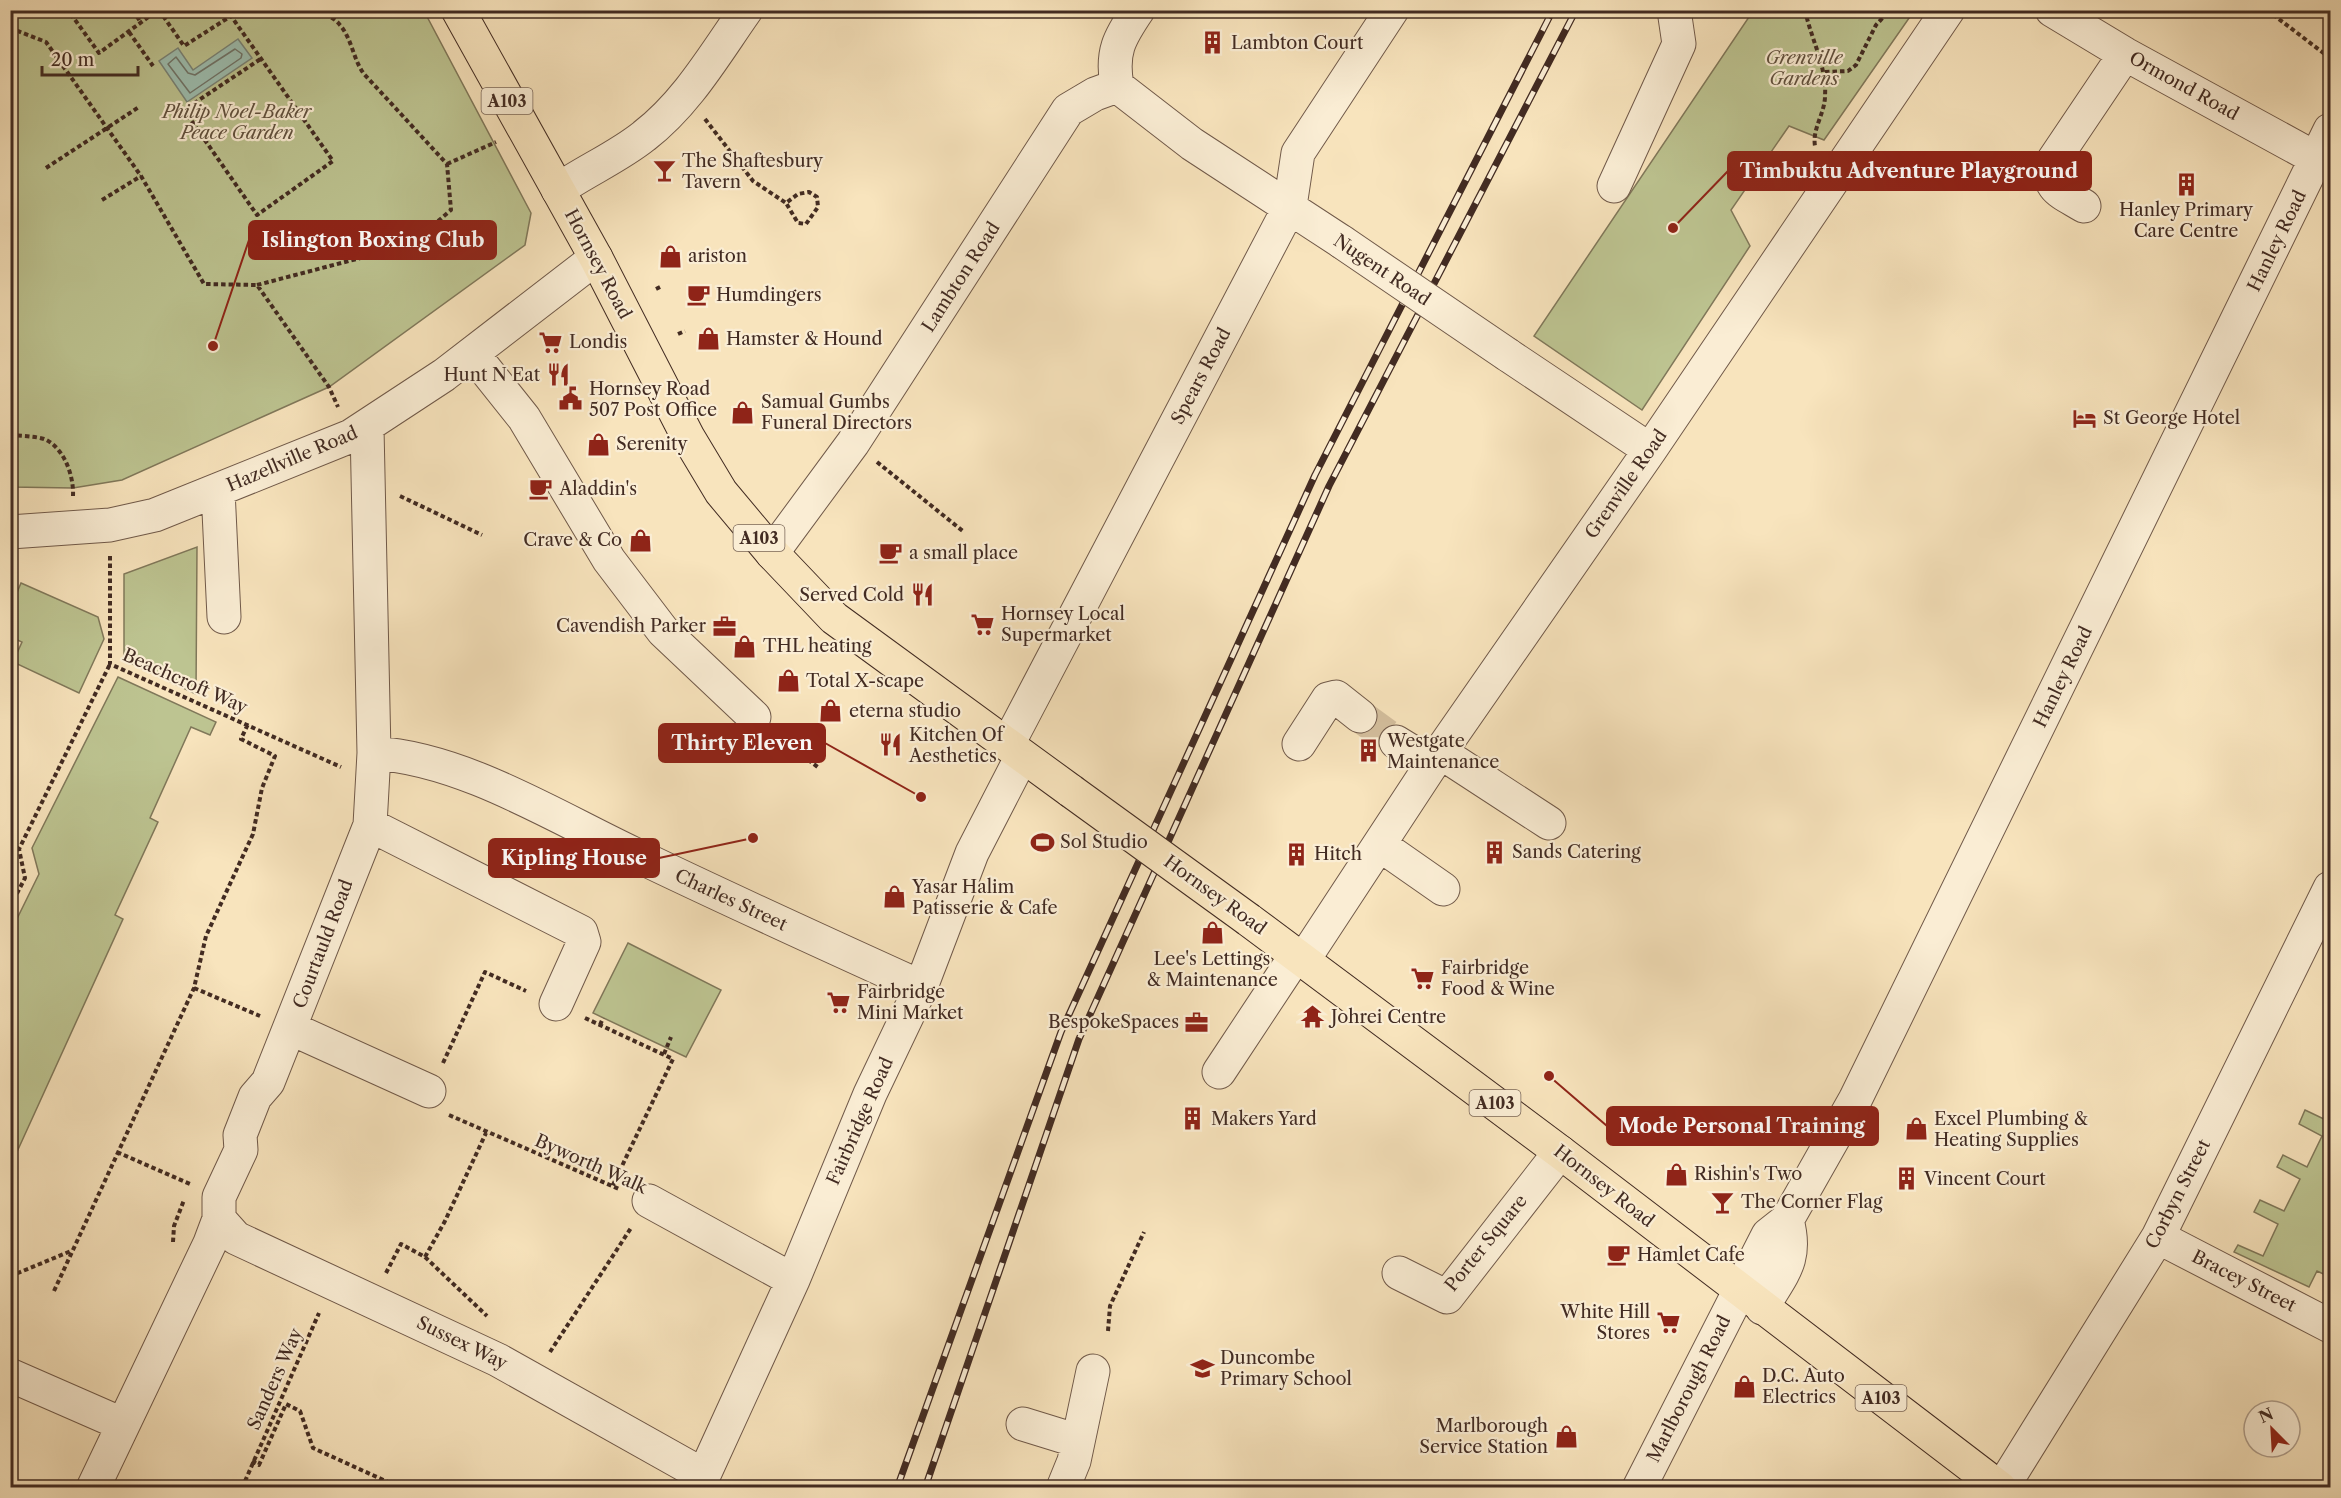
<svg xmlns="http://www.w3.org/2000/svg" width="2341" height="1498" viewBox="0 0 2341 1498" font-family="'Libre Caslon Text',serif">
<rect width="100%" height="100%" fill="#f8e4bd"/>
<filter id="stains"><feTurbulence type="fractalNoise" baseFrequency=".00333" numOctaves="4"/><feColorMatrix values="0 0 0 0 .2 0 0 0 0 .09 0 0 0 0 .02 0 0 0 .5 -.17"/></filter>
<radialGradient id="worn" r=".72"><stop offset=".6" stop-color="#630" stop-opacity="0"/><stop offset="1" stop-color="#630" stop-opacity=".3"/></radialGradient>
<path fill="#bdc491" stroke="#80785a" stroke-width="1.5" d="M 11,11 L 424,11 L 531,213 L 525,245 L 329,387 L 122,480 L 73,488 L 11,487 Z
M 1753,11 L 1914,11 L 1824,140 L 1789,126 L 1731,210 L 1750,246 L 1642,410 L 1534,336 Z
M 197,547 L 196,694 L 124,660 L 124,574 Z
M 21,583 L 98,617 L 104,639 L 79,693 L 13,662 L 22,642 L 11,637 L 11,607 Z
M 118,677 L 216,722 L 210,735 L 191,727 L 150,818 L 158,822 L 115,915 L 123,919 L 11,1165 L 11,931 L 39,874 L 32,848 Z
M 628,943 L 721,990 L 686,1057 L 593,1013 Z
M 2305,1110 L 2328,1121 L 2330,1117 L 2330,1277 L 2317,1271 L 2309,1287 L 2234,1252 L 2238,1245 L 2263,1256 L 2278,1224 L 2254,1212 L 2260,1200 L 2284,1211 L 2300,1179 L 2277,1167 L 2283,1155 L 2307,1167 L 2322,1136 L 2299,1124 Z"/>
<path fill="#9dbfb1" stroke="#798478" stroke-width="1.5" d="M 238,39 L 252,58 L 187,102 L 159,61 L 178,48 L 193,70 Z"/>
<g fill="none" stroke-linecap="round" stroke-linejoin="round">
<path stroke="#70756a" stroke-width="1.5" d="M 235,49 L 242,54 L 241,58 L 190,93 L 168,64 L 176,57 L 188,73 L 195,75 Z"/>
<path stroke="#d4bf9e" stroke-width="33" stroke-dasharray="33 16" stroke-linecap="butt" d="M 1360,716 L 1396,742"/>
<defs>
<path id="minor" d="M 2052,10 L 2125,54 L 2317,159
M 1117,86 L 1192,144 L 1342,242
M 1117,86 C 1111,52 1119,38 1138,10
M 1614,186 L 1679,44 L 1674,10
M 558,190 C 585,171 618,157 644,136 C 687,103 715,54 746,10
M 2084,206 C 2063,193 2044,189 2053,161 L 2125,54
M 473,354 L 524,418 L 609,560 L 663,631 L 754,717
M 1508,355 L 1650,450
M 218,490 L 224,617
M 10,532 L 110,525 L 155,515 L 351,436 L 444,375 L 596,258
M 772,553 L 853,443 L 1068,110 L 1095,94 L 1117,86
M 1396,742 L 1432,764
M 1008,744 L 1290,206 L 1298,153 L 1392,10
M 1299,744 L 1328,699 L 1336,697 L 1360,716
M 1440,752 L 1549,823
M 374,753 C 463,759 552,815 632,853 C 727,899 824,943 921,987
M 370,825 L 581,932 L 584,942 L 556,1004
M 1380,845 L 1443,889
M 1304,959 L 1432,764 L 1650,450 L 1948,10
M 290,1028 L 429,1091
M 1219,1072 L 1297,954
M 649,1201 L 793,1280
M 219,1219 L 236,1238 L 498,1360 L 703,1475
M 2158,1237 L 2330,1326
M 1399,1273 L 1447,1297 L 1560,1152
M 1762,1308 C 1782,1273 1798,1261 1787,1220
M 10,1375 L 122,1424
M 1023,1424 L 1078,1441
M 93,1488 L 210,1243 L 219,1219 L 219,1197 L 241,1150 L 240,1135 L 255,1097 L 268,1082 L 370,825 L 374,753 L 367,428
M 698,1488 L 793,1280 L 870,1094 L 921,987 L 972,853 L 1022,756
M 1063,1488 L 1074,1461 L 1093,1371
M 1639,1488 L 1768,1235 L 1787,1220 L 1855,1100 L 2330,130
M 2002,1488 L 2158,1237 L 2330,888"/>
<path id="major" d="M 458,10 L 596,258 L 688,437 L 721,492 L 772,553 L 834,618 L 1071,791
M 1249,920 L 1560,1152 L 2000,1488"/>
</defs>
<use href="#minor" stroke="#705949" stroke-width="35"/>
<use href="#major" stroke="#422b22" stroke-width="35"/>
<path stroke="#422b22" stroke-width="4" stroke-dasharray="4.5 3" stroke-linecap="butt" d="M 82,10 L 73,17 L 99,53 L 158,10
M 133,10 L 141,23
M 159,10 L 184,46 L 231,16 L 333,161 L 257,215 L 184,110 L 262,58
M 1805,10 C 1811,39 1827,67 1825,96 C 1825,113 1812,129 1815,146
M 2267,10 L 2330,58
M 10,28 L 46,42 L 141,176 L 204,284 L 257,285 L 329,387 L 338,407
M 129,32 L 153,66
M 1825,72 L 1848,71 L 1856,65 L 1876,25 L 1890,10
M 705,119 L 753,181 L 786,203 L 798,194 L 809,192 L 817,197 L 818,207 L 806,224 L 798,223 L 786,203
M 447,164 L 496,142
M 46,168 L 139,107
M 102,200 L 141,176
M 257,285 L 410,245 L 451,210 L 447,164 L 364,74 C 353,59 352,39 340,25 C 335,18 326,15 319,10
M 656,289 L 662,286
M 678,334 L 685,331
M 10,435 C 21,436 34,436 44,439 C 64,447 74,476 73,496
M 877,462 L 964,532
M 400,496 L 482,535
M 110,556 L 110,664 L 341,767
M 778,737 L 819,768
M 10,907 L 25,878 L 19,849 L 110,664
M 194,988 L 260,1016
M 585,1018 L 673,1059 L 612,1187
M 600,1025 L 603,1018
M 664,1054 L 671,1037
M 443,1063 L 485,972 L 526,991
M 449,1115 L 619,1189
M 117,1152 L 190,1184
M 173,1242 L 174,1226 L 184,1200
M 425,1257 L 487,1316
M 10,1270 L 18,1273 L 71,1251
M 386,1273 L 401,1244 L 425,1257 L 445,1221 L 486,1133
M 54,1291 L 194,988 L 206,936 L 253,834 L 262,788 L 275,756 L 241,739 L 248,724
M 1108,1331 L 1110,1306 L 1144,1232
M 550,1352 L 631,1228
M 252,1461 L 259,1465 L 286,1404 L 300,1411 L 313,1448 L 401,1488
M 214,1484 L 221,1488
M 242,1488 L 319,1313"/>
<use href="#minor" stroke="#faedd4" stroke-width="33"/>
<use href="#major" stroke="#f8e4bd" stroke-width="33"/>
<defs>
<path id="rail" d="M 897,1488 L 1061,1032 L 1315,475 L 1553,10
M 925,1488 L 1079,1039 L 1329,486 L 1576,10"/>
</defs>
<use href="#rail" stroke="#422b22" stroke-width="7"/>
<use href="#rail" stroke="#faedd4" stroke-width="4.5" stroke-dasharray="14" stroke-linecap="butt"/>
<defs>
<path id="minor-bridge" d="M 1342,242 L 1508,355"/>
<path id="major-bridge" d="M 1071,791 L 1249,920"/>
</defs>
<use href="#minor-bridge" stroke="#705949" stroke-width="35" stroke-linecap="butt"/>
<use href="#major-bridge" stroke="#422b22" stroke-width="35" stroke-linecap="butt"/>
<use href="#minor-bridge" stroke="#faedd4" stroke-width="33"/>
<use href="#major-bridge" stroke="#f8e4bd" stroke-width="33"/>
</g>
<defs>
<symbol id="building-bare" viewBox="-9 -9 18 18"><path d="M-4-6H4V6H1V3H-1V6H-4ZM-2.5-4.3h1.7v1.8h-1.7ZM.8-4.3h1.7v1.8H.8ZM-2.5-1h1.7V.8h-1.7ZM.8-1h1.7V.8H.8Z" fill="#8f2418" stroke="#faedd4" stroke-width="2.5" paint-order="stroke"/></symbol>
<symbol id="bar-bare" viewBox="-9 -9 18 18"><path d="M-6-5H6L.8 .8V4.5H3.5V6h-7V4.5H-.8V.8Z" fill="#8f2418" stroke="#faedd4" stroke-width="2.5" paint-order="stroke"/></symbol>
<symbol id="shop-bare" viewBox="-9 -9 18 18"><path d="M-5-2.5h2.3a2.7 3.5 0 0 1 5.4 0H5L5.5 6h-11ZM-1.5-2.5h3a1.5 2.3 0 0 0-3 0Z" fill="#8f2418" stroke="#faedd4" stroke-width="2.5" paint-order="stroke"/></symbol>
<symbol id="cafe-bare" viewBox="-9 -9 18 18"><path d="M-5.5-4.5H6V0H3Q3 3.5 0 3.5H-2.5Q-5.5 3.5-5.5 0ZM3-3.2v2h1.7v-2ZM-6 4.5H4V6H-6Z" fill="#8f2418" stroke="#faedd4" stroke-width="2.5" paint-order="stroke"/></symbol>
<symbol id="supermarket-bare" viewBox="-9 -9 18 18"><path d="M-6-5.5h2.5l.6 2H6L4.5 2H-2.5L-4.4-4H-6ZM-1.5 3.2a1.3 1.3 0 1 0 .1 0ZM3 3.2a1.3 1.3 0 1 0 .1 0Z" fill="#8f2418" stroke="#faedd4" stroke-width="2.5" paint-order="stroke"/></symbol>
<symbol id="restaurant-bare" viewBox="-9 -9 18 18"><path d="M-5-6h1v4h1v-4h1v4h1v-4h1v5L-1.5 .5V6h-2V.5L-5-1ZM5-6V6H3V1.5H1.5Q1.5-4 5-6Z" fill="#8f2418" stroke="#faedd4" stroke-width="2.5" paint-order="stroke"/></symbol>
<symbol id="civic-bare" viewBox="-9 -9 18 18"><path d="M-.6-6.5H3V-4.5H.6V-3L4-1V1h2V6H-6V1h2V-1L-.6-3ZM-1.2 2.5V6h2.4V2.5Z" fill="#8f2418" stroke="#faedd4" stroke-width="2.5" paint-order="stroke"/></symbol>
<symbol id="hotel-bare" viewBox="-9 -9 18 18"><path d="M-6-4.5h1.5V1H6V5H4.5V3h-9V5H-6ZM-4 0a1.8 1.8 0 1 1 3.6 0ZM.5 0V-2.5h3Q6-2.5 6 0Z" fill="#8f2418" stroke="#faedd4" stroke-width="2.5" paint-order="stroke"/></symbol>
<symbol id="office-bare" viewBox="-9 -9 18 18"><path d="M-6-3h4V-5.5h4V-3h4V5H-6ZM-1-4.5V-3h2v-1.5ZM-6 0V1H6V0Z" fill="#8f2418" stroke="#faedd4" stroke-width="2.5" paint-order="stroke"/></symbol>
<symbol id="stadium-bare" viewBox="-9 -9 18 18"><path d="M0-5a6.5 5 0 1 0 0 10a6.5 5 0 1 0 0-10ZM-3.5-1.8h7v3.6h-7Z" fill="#8f2418" stroke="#faedd4" stroke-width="2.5" paint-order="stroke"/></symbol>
<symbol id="temple-bare" viewBox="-9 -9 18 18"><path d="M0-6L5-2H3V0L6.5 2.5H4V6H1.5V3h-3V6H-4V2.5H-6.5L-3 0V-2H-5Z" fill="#8f2418" stroke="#faedd4" stroke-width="2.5" paint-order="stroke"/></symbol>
<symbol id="school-bare" viewBox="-9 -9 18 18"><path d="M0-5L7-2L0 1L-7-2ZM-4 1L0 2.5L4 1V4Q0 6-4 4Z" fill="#8f2418" stroke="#faedd4" stroke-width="2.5" paint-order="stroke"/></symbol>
</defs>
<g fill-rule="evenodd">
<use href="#building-bare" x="1196" y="26" width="33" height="33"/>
<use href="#bar-bare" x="648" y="154" width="33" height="33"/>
<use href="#building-bare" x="2170" y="168" width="33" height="33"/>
<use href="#shop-bare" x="654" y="240" width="33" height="33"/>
<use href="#cafe-bare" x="682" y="278" width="33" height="33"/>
<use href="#shop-bare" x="692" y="322" width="33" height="33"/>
<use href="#supermarket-bare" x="534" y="326" width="33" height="33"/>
<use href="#restaurant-bare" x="542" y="358" width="33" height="33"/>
<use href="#civic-bare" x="554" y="382" width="33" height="33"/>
<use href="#shop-bare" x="726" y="396" width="33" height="33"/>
<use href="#hotel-bare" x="2068" y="402" width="33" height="33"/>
<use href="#shop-bare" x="582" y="428" width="33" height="33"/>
<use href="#cafe-bare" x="524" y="472" width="33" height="33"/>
<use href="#shop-bare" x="624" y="524" width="33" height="33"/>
<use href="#cafe-bare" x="874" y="536" width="33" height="33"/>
<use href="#restaurant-bare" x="906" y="578" width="33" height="33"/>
<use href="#supermarket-bare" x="966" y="608" width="33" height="33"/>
<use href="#office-bare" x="708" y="610" width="33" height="33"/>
<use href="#shop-bare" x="728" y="630" width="33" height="33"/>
<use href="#shop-bare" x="772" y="664" width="33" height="33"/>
<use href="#shop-bare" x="814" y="694" width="33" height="33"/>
<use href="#restaurant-bare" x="874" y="728" width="33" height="33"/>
<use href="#building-bare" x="1352" y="734" width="33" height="33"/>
<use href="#stadium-bare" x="1026" y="826" width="33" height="33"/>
<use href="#building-bare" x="1478" y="836" width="33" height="33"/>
<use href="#building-bare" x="1280" y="838" width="33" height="33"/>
<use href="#shop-bare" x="878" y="880" width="33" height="33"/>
<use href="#shop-bare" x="1196" y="916" width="33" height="33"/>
<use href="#supermarket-bare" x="1406" y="962" width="33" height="33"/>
<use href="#supermarket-bare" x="822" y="986" width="33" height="33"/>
<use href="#temple-bare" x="1296" y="1000" width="33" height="33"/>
<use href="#office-bare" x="1180" y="1006" width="33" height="33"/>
<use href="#building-bare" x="1176" y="1102" width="33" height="33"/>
<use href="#shop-bare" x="1900" y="1112" width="33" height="33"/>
<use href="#shop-bare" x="1660" y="1158" width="33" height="33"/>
<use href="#building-bare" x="1890" y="1162" width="33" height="33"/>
<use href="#bar-bare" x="1706" y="1186" width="33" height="33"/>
<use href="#cafe-bare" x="1602" y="1238" width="33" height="33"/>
<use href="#supermarket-bare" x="1652" y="1306" width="33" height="33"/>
<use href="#school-bare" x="1186" y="1352" width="33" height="33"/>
<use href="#shop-bare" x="1728" y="1370" width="33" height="33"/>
<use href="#shop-bare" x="1550" y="1420" width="33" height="33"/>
</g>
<g text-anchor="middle" stroke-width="4.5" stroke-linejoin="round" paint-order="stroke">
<g fill="#faedd4" stroke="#796557" stroke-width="1.5">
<rect x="481.5" y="88" width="51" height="26" rx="4.5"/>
<rect x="733.5" y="525" width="51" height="26" rx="4.5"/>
<rect x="1469.5" y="1090" width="51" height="26" rx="4.5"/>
<rect x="1855.5" y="1385" width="51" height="26" rx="4.5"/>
</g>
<g font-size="16" font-weight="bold" fill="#422b22">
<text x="507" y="107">A103</text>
<text x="759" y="544">A103</text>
<text x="1495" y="1109">A103</text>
<text x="1881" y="1404">A103</text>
</g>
<g font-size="18" fill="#422b22" stroke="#faedd4" text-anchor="start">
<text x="1231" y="49">Lambton Court</text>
<text x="682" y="167">The Shaftesbury<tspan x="682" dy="21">Tavern</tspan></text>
<text x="2186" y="216" text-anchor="middle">Hanley Primary<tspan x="2186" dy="21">Care Centre</tspan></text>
<text x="688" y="262">ariston</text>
<text x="716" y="301">Humdingers</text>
<text x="726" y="345">Hamster &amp; Hound</text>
<text x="569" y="348">Londis</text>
<text x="540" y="381" text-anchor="end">Hunt N Eat</text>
<text x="589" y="395">Hornsey Road<tspan x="589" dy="21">507 Post Office</tspan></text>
<text x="761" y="408">Samual Gumbs<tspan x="761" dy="21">Funeral Directors</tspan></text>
<text x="2103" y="424">St George Hotel</text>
<text x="616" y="450">Serenity</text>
<text x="559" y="495">Aladdin's</text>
<text x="622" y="546" text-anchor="end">Crave &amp; Co</text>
<text x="909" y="559">a small place</text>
<text x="904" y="601" text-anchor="end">Served Cold</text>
<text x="1001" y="620">Hornsey Local<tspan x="1001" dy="21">Supermarket</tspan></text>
<text x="706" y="632" text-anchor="end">Cavendish Parker</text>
<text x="763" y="652">THL heating</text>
<text x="806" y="687">Total X-scape</text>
<text x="849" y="717">eterna studio</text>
<text x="909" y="741">Kitchen Of<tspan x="909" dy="21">Aesthetics</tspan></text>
<text x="1387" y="747">Westgate<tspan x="1387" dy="21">Maintenance</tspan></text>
<text x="1060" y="848">Sol Studio</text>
<text x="1512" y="858">Sands Catering</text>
<text x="1314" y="860">Hitch</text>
<text x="912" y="893">Yasar Halim<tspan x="912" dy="21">Patisserie &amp; Cafe</tspan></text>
<text x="1212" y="965" text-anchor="middle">Lee's Lettings<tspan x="1212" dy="21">&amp; Maintenance</tspan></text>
<text x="1441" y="974">Fairbridge<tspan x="1441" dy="21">Food &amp; Wine</tspan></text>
<text x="857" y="998">Fairbridge<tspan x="857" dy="21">Mini Market</tspan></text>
<text x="1331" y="1023">Johrei Centre</text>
<text x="1179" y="1028" text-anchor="end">BespokeSpaces</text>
<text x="1211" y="1125">Makers Yard</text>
<text x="1934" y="1125">Excel Plumbing &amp;<tspan x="1934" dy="21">Heating Supplies</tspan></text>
<text x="1694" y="1180">Rishin's Two</text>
<text x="1924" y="1185">Vincent Court</text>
<text x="1741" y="1208">The Corner Flag</text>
<text x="1637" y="1261">Hamlet Cafe</text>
<text x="1650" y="1318" text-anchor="end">White Hill<tspan x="1650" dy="21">Stores</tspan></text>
<text x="1220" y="1364">Duncombe<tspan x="1220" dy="21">Primary School</tspan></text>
<text x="1762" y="1382">D.C. Auto<tspan x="1762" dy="21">Electrics</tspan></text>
<text x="1548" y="1432" text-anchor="end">Marlborough<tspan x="1548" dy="21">Service Station</tspan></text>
</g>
<g font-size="18" font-style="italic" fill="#61513e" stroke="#faedd4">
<text x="1804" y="64">Grenville<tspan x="1804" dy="21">Gardens</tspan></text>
<text x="237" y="118">Philip Noel-Baker<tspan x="237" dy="21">Peace Garden</tspan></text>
</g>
<g font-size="18" fill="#422b22" stroke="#faedd4">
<text transform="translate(2184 86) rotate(29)" y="6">Ormond Road</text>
<text transform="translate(2277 241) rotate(-64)" y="6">Hanley Road</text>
<text transform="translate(598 264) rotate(62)" y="6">Hornsey Road</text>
<text transform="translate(1382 270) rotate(34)" y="6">Nugent Road</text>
<text transform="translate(961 277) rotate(-57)" y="6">Lambton Road</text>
<text transform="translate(1201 376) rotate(-62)" y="6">Spears Road</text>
<text transform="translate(292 459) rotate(-23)" y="6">Hazellville Road</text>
<text transform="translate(1626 484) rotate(-55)" y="6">Grenville Road</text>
<text transform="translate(2063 677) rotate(-64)" y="6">Hanley Road</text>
<text transform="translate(185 681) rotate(24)" y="6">Beachcroft Way</text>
<text transform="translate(1215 895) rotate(36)" y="6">Hornsey Road</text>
<text transform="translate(731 900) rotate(25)" y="6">Charles Street</text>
<text transform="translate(323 944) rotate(-69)" y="6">Courtauld Road</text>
<text transform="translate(860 1121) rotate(-66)" y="6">Fairbridge Road</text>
<text transform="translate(591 1164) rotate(24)" y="6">Byworth Walk</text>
<text transform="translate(1604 1186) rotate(38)" y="6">Hornsey Road</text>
<text transform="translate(2178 1194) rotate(-63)" y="6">Corbyn Street</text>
<text transform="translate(1486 1243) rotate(-51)" y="6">Porter Square</text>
<text transform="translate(2244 1281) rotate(27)" y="6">Bracey Street</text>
<text transform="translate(462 1343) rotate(26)" y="6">Sussex Way</text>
<text transform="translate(275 1379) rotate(-66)" y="6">Sanders Way</text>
<text transform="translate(1689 1389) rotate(-63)" y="6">Marlborough Road</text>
</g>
</g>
<path fill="none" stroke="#8f2418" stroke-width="2" d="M1673 228L1728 171M213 346L249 240M921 797L825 743M753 838L659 858M1549 1076L1607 1126"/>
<g fill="#8f2418" stroke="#faedd4" stroke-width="2">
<circle cx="1673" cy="228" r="6"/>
<circle cx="213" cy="346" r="6"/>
<circle cx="921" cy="797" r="6"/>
<circle cx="753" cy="838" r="6"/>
<circle cx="1549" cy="1076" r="6"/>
</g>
<g fill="#8f2418" stroke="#8f2418" stroke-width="2">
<rect x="1728" y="152" width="363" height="38" rx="6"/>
<rect x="249" y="221" width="247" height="38" rx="6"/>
<rect x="659" y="724" width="166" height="38" rx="6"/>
<rect x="489" y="839" width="170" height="38" rx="6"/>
<rect x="1607" y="1107" width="271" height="38" rx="6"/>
</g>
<g font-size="20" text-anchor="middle" font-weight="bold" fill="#fff">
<text x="1909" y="178">Timbuktu Adventure Playground</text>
<text x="373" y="247">Islington Boxing Club</text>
<text x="742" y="750">Thirty Eleven</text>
<text x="574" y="865">Kipling House</text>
<text x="1742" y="1133">Mode Personal Training</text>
</g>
<rect width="2341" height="1498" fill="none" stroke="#f8e4bd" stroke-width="36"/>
<rect x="12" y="12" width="2317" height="1474" fill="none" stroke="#422b22" stroke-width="3"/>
<rect x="18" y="18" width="2305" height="1462" fill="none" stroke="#422b22" stroke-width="1.5"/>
<g transform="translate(2272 1429) rotate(336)"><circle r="28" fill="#faedd4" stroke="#b09f8d" stroke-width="1.5"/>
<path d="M0-4.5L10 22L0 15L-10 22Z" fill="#8f2418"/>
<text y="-9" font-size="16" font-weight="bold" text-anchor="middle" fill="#422b22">N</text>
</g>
<path d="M42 66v9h96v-9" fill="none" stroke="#422b22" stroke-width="3"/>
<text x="51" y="66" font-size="18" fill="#422b22" stroke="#faedd4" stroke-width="4.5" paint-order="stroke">20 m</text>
<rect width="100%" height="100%" filter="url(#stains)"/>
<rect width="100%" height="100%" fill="url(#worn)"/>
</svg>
